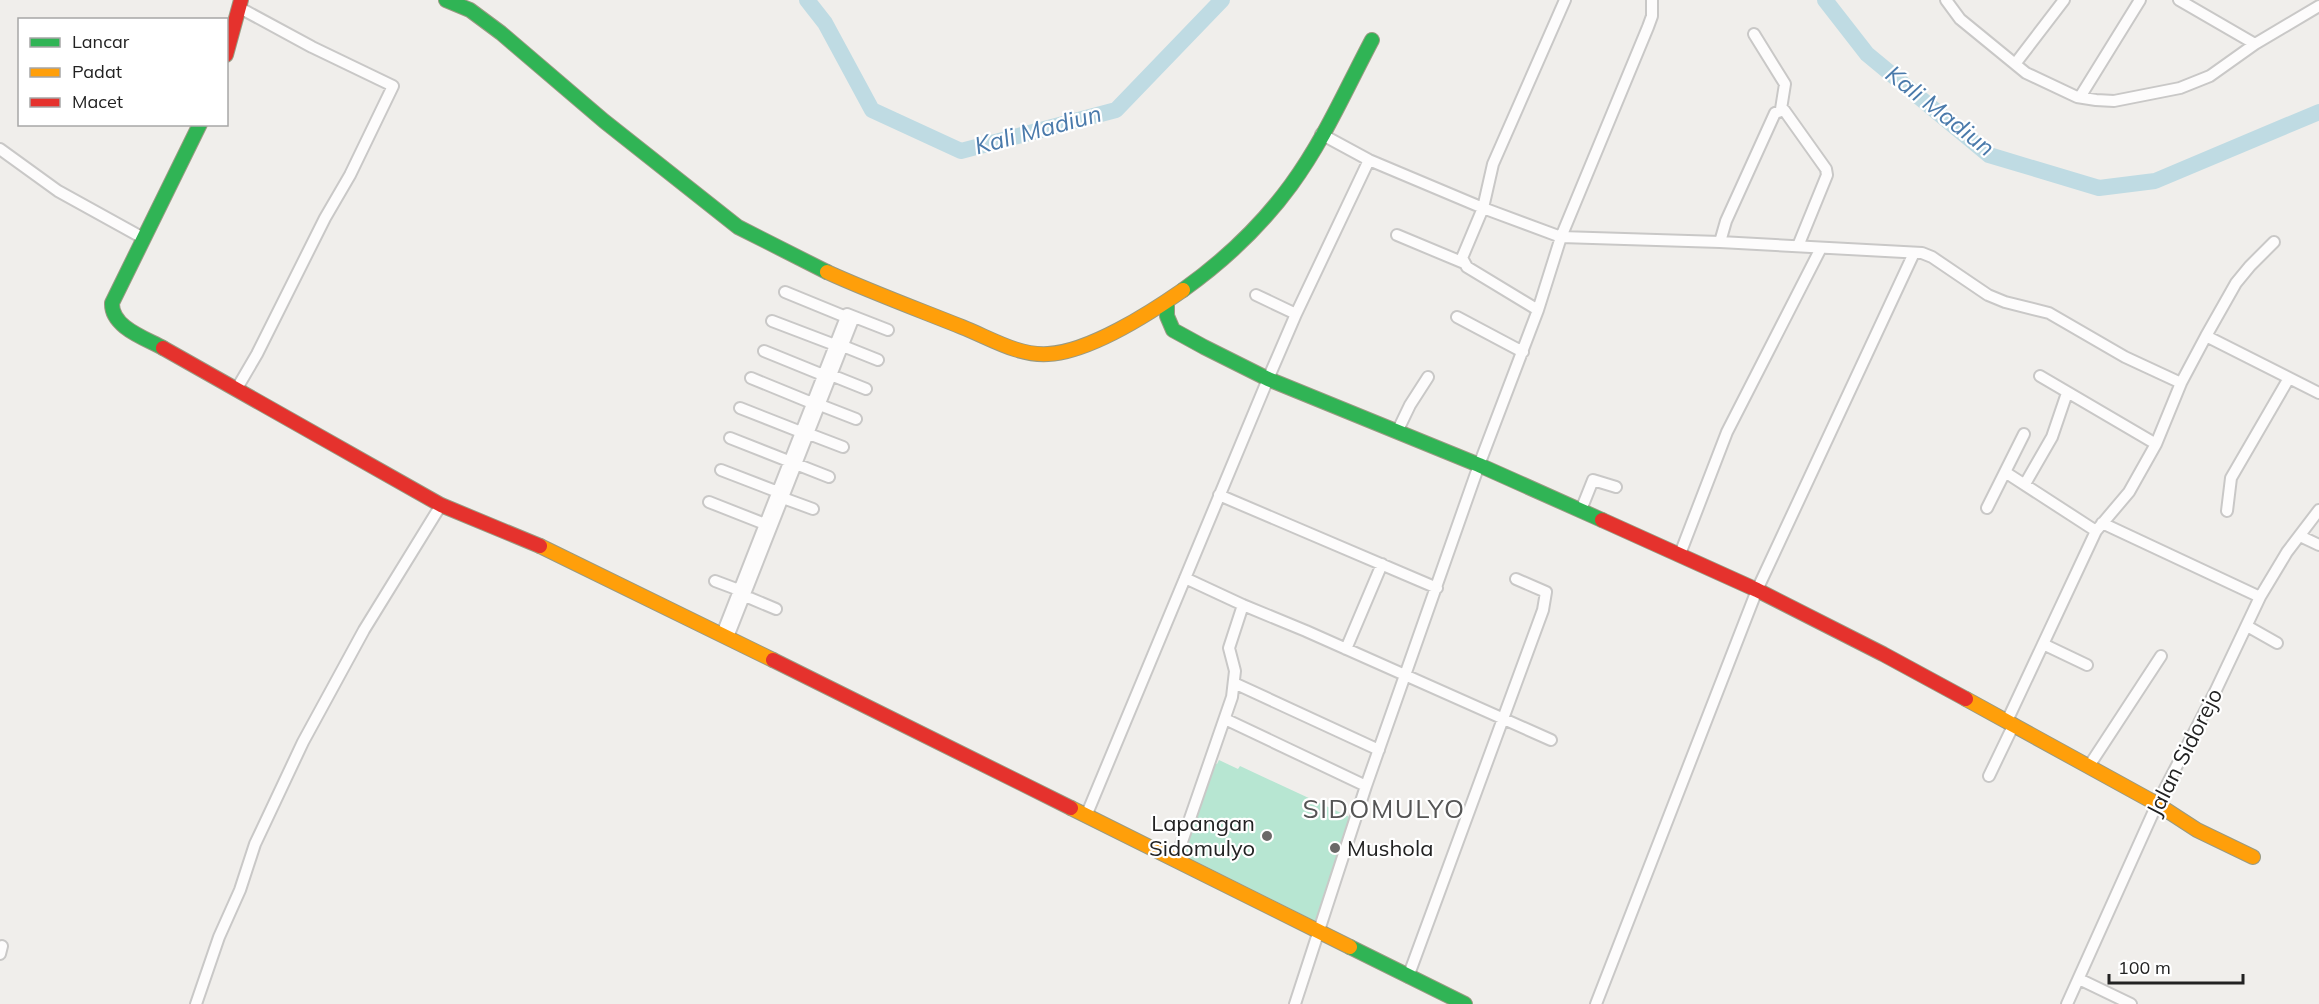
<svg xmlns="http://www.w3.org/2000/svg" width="2319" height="1004" viewBox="0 0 2319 1004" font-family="Mulish,sans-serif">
<rect width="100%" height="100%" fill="#f0eeeb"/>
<path fill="#b7e6d2" d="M 1219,760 L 1238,769 L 1240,766 L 1354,819 L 1319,923 L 1181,854 L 1211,761 L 1217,764 Z"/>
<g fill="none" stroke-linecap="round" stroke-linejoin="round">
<path stroke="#bfdbe3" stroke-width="16" d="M 807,0 L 825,23 L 872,110 L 961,151 L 1116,110 L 1222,0
M 1825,0 L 1867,54 L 1989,155 L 2099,188 L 2155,181 L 2319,112"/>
<defs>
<path id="street" d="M 1946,0 L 1960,19 L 2026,73 L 2077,97 L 2096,100 L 2114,101 L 2180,88 L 2210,76 L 2255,44 L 2319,6
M 2179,0 L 2255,44
M 1754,34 L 1785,84 L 1781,109
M 2015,64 L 2064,0
M 2080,97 L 2140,0
M 1321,134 L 1369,160 L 1483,208 L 1561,237 L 1720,242 L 1922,253 L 1932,257 L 1988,295 L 2005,302 L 2049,313 L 2125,357 L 2181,383
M 0,149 L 58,191 L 143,238
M 1397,235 L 1464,263
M 1720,242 L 1726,221 L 1775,113 L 1784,110 L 1826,169 L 1827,175 L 1798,246
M 785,292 L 846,317 L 847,314 L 888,330
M 1256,295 L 1296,314
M 1538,310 L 1467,267 L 1462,258 L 1483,208 L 1493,164 L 1565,0
M 1457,317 L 1523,352
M 772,321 L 835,345
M 2206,336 L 2236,283 L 2250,266 L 2274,242
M 843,346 L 878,360
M 764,351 L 823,375
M 831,375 L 866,389
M 2040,376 L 2156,444
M 751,378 L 812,403
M 236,390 L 257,354 L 325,218 L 350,175 L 393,86 L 312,47 L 240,8
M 820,405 L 856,419
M 740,408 L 801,432
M 1397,432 L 1410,405 L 1428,377
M 809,434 L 843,447
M 730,438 L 829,477
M 721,470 L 778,492
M 2005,472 L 2024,434
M 2025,484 L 2052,437 L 2067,393
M 1219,495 L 1437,588
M 783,498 L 813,509
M 709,502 L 765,524
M 1987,508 L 2005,472 L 2096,531
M 1581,510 L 1593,480 L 1616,487
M 2227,511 L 2231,478 L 2289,378
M 2102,523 L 2260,597
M 2300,536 L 2319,545
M 1680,554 L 1727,432 L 1821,248
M 1185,578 L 1243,605 L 1306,631 L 1551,740
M 715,581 L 739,590
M 745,596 L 776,609
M 2247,626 L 2277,643
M 722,634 L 846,317
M 728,637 L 854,317
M 2043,644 L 2087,665
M 1346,649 L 1382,564
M 1234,683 L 1379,750
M 1225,719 L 1366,786
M 2007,721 L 2096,531 L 2129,492 L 2156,444 L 2181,383 L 2206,336 L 2319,393
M 2089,766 L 2161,656
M 1989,776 L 2014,724
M 1086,816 L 1268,379 L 1296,314 L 1369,160
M 1176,859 L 1232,697 L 1235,671 L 1229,648 L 1243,605
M 0,954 L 2,946
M 1408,977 L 1543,610 L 1546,592 L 1516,579
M 2079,979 L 2131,1004
M 196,1004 L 219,937 L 240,890 L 255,844 L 303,742 L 364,630 L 441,505
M 1295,1004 L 1366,786 L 1479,465 L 1538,310 L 1561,237 L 1648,27 L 1652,16 L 1652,0
M 1596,1004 L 1757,590 L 1914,253
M 2067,1004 L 2157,804 L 2215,692 L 2260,597 L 2287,552 L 2319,510"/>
<path id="fast" d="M 446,0 L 470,10 L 501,33 L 604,121 L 738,227 L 827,272
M 1183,290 C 1225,260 1261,226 1291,185 C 1324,140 1346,89 1372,40
M 1167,302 L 1167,316 L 1173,330 L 1204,347 L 1268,379 L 1479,465 L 1602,520
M 163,348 C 145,338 111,327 112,303 L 200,124
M 1350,947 L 1465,1004"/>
<path id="slow" d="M 827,272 C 871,292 917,309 962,327 C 990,338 1018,356 1048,354 C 1089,352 1150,313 1183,290
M 540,546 L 773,660
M 1966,699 L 2157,804 L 2197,830 L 2253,857
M 1071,808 L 1350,947"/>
<path id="jam" d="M 226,55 L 241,0
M 163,348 L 441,505 L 540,546
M 1602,520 L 1757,590 L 1883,654 L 1966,699
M 773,660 L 1071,808"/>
</defs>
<use href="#street" stroke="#c9c8c7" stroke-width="14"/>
<use href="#fast" stroke="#999a82" stroke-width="16"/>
<use href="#slow" stroke="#999a82" stroke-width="16"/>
<use href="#jam" stroke="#999a82" stroke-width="16"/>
<use href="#street" stroke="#fdfcfc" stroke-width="10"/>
<use href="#fast" stroke="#30b455" stroke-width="14"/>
<use href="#slow" stroke="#ff9f0a" stroke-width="14"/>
<use href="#jam" stroke="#e5322d" stroke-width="14"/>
</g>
<g fill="#6a6968" stroke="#fff" stroke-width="2">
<circle cx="1267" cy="836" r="6"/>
<circle cx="1335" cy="848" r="6"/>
</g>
<g text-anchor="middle" stroke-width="4.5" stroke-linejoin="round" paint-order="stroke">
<g font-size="22" fill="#222" stroke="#fff">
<text transform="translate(2184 752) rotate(-63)" y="8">Jalan Sidorejo</text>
</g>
<g font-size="22" fill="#222" stroke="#fff" text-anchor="end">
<text x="1255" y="831">Lapangan<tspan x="1255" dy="25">Sidomulyo</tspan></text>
<text x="1347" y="856" text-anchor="start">Mushola</text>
</g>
<g font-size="24" font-style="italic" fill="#4a7aab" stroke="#fff">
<text transform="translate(1940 111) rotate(38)" y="8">Kali Madiun</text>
<text transform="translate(1038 130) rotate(-15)" y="8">Kali Madiun</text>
</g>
<g font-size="26" letter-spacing="1.5" fill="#555" stroke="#fff">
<text x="1384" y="818">SIDOMULYO</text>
</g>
</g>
<rect x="18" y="18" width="210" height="108" fill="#ffffff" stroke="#a7a7a7" stroke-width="1.5"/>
<rect x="30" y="38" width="30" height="9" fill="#30b455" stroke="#a7a7a7" stroke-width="1.5"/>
<text x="72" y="48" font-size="18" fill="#222222">Lancar</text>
<rect x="30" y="68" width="30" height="9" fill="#ff9f0a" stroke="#a7a7a7" stroke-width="1.5"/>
<text x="72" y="78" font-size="18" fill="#222222">Padat</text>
<rect x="30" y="98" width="30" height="9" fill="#e5322d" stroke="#a7a7a7" stroke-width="1.5"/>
<text x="72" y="108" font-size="18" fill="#222222">Macet</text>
<path d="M2109 974v9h134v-9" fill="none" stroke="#222222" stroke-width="3"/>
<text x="2118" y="974" font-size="18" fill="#222222" stroke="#ffffff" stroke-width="4.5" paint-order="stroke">100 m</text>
</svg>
